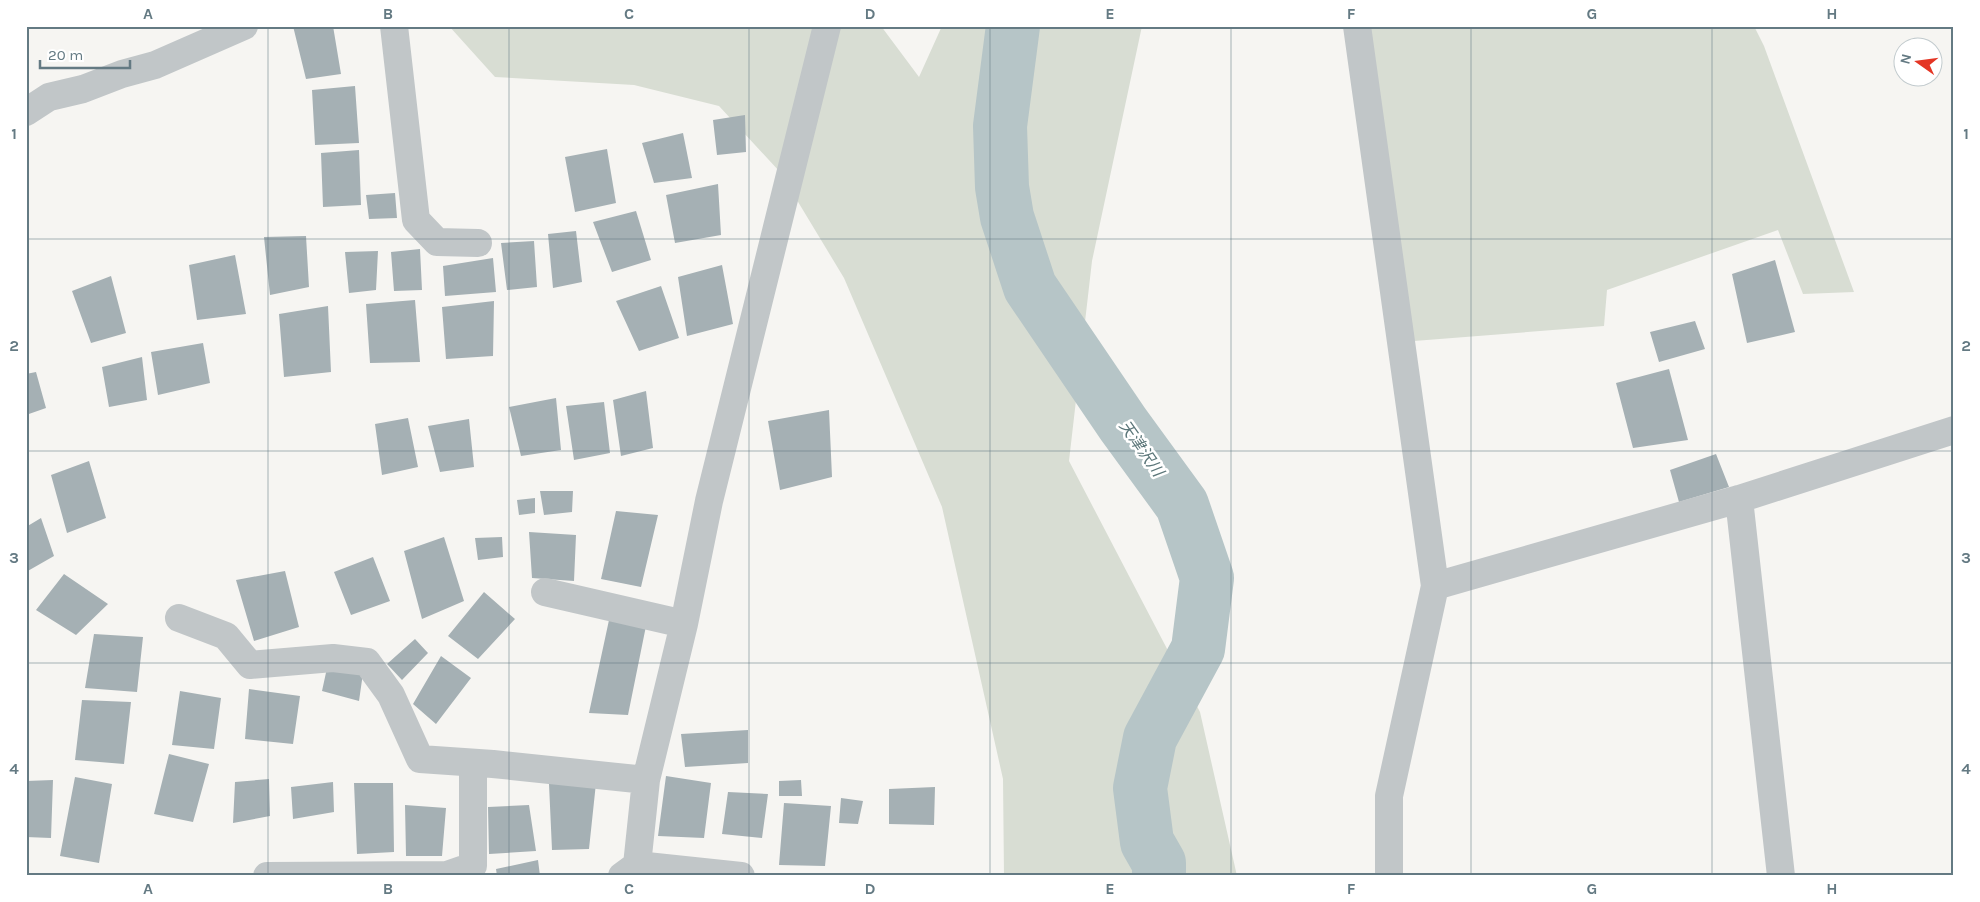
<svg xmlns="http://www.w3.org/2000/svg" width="1980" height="902" viewBox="0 0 1980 902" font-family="Karla,'Noto Sans JP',sans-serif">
<rect width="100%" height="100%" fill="#f6f5f2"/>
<path fill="#d8ddd3" d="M 449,26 L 881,26 L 919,77 L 942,26 L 1142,26 L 1092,261 L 1069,461 L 1200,712 L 1237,876 L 1004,876 L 1003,779 L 942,507 L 844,278 L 780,172 L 719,106 L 634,85 L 495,77 Z
M 1366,26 L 1754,26 L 1764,46 L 1854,292 L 1803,294 L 1778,230 L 1607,290 L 1604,326 L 1414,341 Z"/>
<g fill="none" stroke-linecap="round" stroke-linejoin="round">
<path stroke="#b6c5c7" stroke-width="54" d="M 1013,26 L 1000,126 L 1002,187 L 1007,217 L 1030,287 L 1123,424 L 1182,505 L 1207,578 L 1198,649 L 1150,738 L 1140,788 L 1147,842 L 1159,863 L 1159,876"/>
</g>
<path fill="#a5b0b4" d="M 293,26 L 333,26 L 341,74 L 306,79 Z
M 355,86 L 359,143 L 315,145 L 312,90 Z
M 745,115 L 746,152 L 717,155 L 713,120 Z
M 683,133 L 692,178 L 654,183 L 642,143 Z
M 607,149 L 616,203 L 575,212 L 565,157 Z
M 359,150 L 361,205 L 323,207 L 321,153 Z
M 718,184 L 721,235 L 675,243 L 666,195 Z
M 395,193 L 397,218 L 369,219 L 366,195 Z
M 636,211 L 651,260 L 612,272 L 593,222 Z
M 576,231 L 582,282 L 553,288 L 548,234 Z
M 306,236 L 309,287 L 270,295 L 264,237 Z
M 534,241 L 537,287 L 507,290 L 501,243 Z
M 420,249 L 422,290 L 394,291 L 391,252 Z
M 378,251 L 376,290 L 349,293 L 345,252 Z
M 235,255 L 246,314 L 197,320 L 189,265 Z
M 493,258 L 496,292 L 445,296 L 443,266 Z
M 1775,260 L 1795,332 L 1747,343 L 1732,274 Z
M 722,265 L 733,324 L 687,336 L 678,277 Z
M 111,276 L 126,333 L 91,343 L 72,291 Z
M 661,286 L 679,338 L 639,351 L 616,301 Z
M 415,300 L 420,362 L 370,363 L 366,304 Z
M 494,301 L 493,356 L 446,359 L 442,307 Z
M 328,306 L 331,372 L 284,377 L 279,314 Z
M 1695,321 L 1705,349 L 1659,362 L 1650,332 Z
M 203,343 L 210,383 L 158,395 L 151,352 Z
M 142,357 L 147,400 L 109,407 L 102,367 Z
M 1669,369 L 1688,440 L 1633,448 L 1616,383 Z
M 36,372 L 46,408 L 26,415 L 26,374 Z
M 646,391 L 653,448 L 621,456 L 613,400 Z
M 556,398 L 561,450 L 521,456 L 509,407 Z
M 604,402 L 610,453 L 574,460 L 566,406 Z
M 829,410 L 832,477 L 780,490 L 768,421 Z
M 408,418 L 418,467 L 382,475 L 375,424 Z
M 469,419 L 474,467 L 440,472 L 428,426 Z
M 1716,454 L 1729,487 L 1679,502 L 1670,470 Z
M 89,461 L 106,518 L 67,533 L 51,475 Z
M 540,491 L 573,491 L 572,512 L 544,515 Z
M 535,498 L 535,513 L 519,515 L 517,500 Z
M 616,511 L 658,515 L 641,587 L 601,579 Z
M 41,518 L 54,556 L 26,572 L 26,527 Z
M 529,532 L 576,535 L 574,581 L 532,578 Z
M 444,537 L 464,601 L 422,619 L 404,551 Z
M 502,537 L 503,557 L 478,560 L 475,538 Z
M 373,557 L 390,601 L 351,615 L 334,572 Z
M 285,571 L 299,627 L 254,641 L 236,580 Z
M 64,574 L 108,604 L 76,635 L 36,610 Z
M 484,592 L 515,619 L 478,659 L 448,636 Z
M 609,620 L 646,626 L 628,715 L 589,713 Z
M 94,634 L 143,637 L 137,692 L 85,688 Z
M 415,639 L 428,653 L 402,680 L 387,664 Z
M 441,656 L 471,678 L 436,724 L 413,704 Z
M 327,668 L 363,673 L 359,701 L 322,691 Z
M 249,689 L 300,696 L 293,744 L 245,739 Z
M 180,691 L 221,698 L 214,749 L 172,745 Z
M 82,700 L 131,702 L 124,764 L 75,760 Z
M 748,730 L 748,763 L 685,767 L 681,734 Z
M 169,754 L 209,764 L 193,822 L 154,814 Z
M 666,776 L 711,783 L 704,838 L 658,836 Z
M 75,777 L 112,784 L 99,863 L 60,856 Z
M 269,779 L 270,816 L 233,823 L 235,782 Z
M 53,780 L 51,838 L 26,837 L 26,781 Z
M 801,780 L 802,796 L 779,796 L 779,781 Z
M 333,782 L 334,812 L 293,819 L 291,787 Z
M 354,783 L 393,783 L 394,852 L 357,854 Z
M 596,783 L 589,849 L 552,850 L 549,784 Z
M 935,787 L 934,825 L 889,824 L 889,789 Z
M 728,792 L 768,794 L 762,838 L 722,834 Z
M 841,798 L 863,801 L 858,824 L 839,823 Z
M 784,803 L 831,806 L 825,866 L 779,865 Z
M 405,805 L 446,808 L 442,856 L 406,856 Z
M 529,805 L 536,851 L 489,854 L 488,807 Z
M 538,860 L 540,876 L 497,876 L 496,869 Z"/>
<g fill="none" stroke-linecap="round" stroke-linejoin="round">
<path stroke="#c1c6c8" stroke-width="28" d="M 394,26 L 416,220 L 437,242 L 478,243
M 1357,26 L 1435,586 L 1389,796 L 1389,876
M 26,112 L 49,97 L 83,89 L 122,74 L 155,65 L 244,26
M 1739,499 L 1781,876
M 1435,586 L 1739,499 L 1954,430
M 545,592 L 684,624
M 179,618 L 226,636 L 250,665 L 333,658 L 367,662 L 391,695 L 420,759 L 493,764 L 646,780
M 637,865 L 741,876
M 267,876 L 447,875 L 473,866 L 473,763
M 622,876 L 637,865 L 646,780 L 684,624 L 709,501 L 827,26"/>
</g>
<path fill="none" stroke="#647a83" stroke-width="1" stroke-opacity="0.55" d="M 268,26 L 268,876M 509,26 L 509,876M 749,26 L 749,876M 990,26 L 990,876M 1231,26 L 1231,876M 1471,26 L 1471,876M 1712,26 L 1712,876M 26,239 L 1954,239M 26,451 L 1954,451M 26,663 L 1954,663"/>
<g text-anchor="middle" stroke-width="5" stroke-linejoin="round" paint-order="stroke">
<g font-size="16" font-style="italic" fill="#5b7679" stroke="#fff">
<text transform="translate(1142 448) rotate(55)" y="6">天津沢川</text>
</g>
</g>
<rect width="1980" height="902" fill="none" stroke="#ffffff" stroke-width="55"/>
<g transform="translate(1918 62) rotate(284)"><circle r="24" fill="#ffffff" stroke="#c1cacd"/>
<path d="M0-4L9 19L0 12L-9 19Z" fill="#e43524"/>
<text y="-8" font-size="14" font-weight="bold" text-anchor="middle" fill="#647a83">N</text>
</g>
<path d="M40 60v8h90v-8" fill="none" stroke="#647a83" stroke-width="2.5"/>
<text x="48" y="60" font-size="15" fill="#647a83" stroke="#ffffff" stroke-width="4" paint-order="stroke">20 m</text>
<rect x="28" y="28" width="1924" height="846" fill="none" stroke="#647a83" stroke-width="2"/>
<g font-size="16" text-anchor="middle" font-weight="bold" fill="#647a83">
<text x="148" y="19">A</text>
<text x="388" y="19">B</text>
<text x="629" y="19">C</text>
<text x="870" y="19">D</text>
<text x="1110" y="19">E</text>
<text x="1351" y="19">F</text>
<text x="1592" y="19">G</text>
<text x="1832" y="19">H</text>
<text x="14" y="139">1</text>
<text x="1966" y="139">1</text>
<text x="14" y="351">2</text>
<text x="1966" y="351">2</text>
<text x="14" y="563">3</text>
<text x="1966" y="563">3</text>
<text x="14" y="774">4</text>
<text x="1966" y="774">4</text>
<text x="148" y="894">A</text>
<text x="388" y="894">B</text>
<text x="629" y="894">C</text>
<text x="870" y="894">D</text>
<text x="1110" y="894">E</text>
<text x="1351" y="894">F</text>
<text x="1592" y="894">G</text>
<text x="1832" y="894">H</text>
</g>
</svg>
